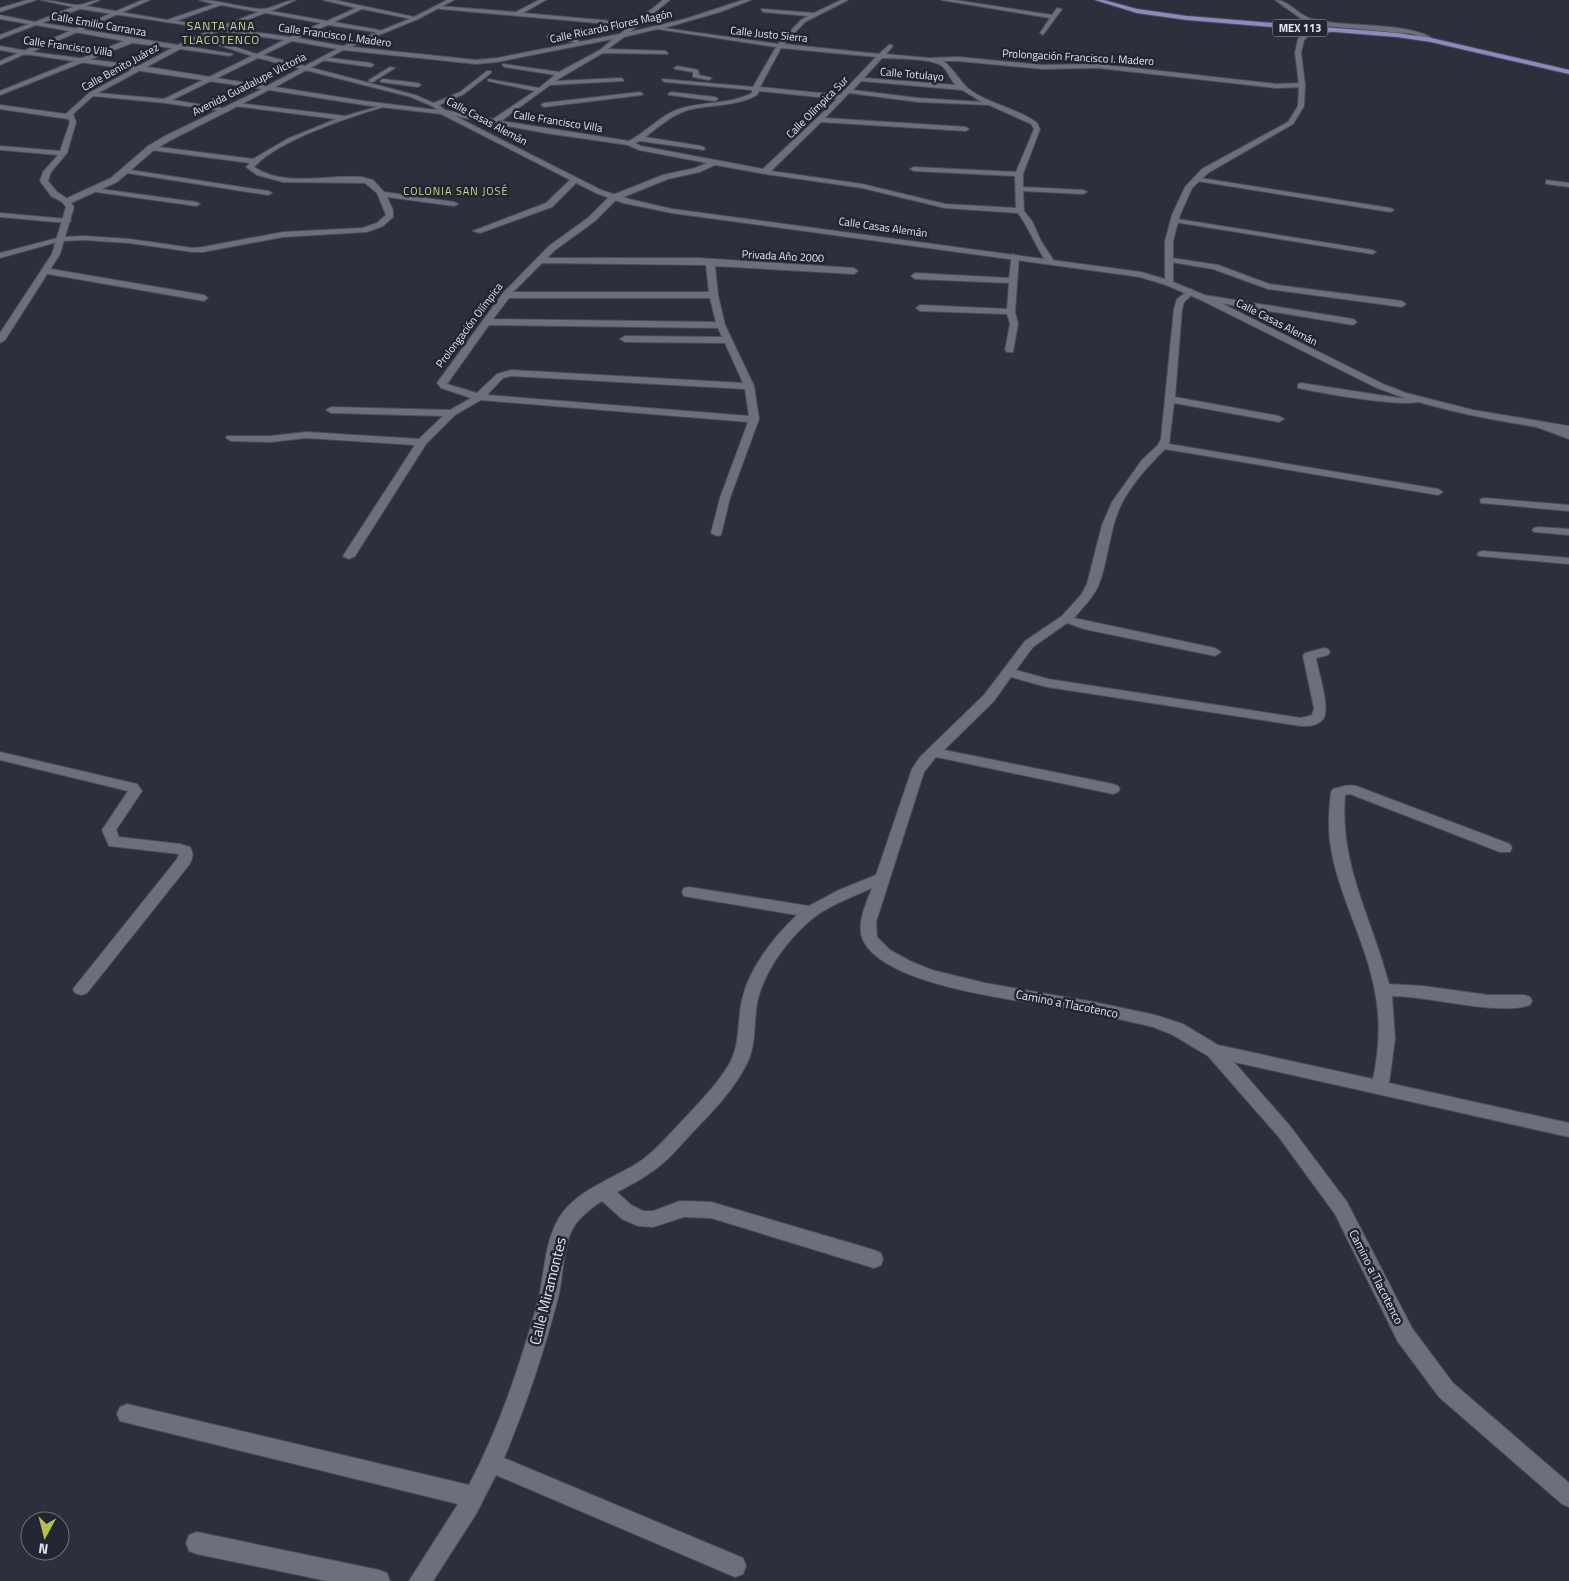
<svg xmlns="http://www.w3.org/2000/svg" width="1569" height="1581" viewBox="0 0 1569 1581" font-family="'Titillium Web',sans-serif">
<rect width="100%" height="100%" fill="#2e2f3d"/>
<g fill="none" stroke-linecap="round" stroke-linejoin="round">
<defs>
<path id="minor" d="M 27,0 L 36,0 L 0,12 L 0,8 Z
M 41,0 C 53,0 65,4 77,5 C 84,5 92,0 100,0 L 86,6 L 167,20 L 214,4 L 199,0 C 221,0 241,8 262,9 C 273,9 284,0 296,0 L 271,11 L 327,21 L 356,8 L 323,0 L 335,0 L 419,18 L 416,20 L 362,9 L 334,22 L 379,30 L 381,33 L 328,25 L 298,38 L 343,46 L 476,60 L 497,58 L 620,34 L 630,26 L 440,9 L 438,6 L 516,12 L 539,0 L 546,0 L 523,13 L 634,23 L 663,0 L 670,0 L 630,32 L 685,19 L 743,0 L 751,0 L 720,12 L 664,28 L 778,44 L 801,20 L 808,16 L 763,12 L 761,9 L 814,13 L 841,0 L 848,0 L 805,22 L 784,44 L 879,54 L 890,44 L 893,46 L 886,54 L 929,58 L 958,57 L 1043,65 L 1098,64 L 1276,84 L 1302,83 L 1305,85 L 1302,87 L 1276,88 L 1098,68 L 1043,69 L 958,61 L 943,61 C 956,70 960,84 973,92 C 993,105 1019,109 1037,123 L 1040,129 L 1023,174 L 1023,187 L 1083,190 L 1087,192 L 1083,194 L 1023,191 L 1024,211 L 1032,221 L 1041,241 L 1054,261 L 1050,264 L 1047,263 C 1036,247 1029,228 1018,213 L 945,208 L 862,188 L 765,174 L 715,165 L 700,172 L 668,179 L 616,200 L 595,221 L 555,250 L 547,258 L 698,258 L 854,268 L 858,271 L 854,274 L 715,266 L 718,295 L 725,325 L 754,386 L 759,419 L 730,498 L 721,535 L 717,536 L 711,533 L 720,498 L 748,422 L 481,400 L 455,415 L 426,444 L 355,556 L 349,559 L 343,556 L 415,445 L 306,438 L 271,442 L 231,441 L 226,438 L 227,436 L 271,436 L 306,432 L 419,439 L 443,416 L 331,413 L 326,410 L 331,407 L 450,410 L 471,398 L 441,388 L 437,383 L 503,293 L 549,246 L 589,217 L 610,196 L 663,175 L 695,168 L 707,163 L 639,150 L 628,145 L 545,133 L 443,114 L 432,106 L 411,97 L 258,58 L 172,100 L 229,109 L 230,110 L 227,112 L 165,103 L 93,96 L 73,114 L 76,122 L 67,153 L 51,172 L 48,181 L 57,192 L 69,200 L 70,202 L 66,204 L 51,196 L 40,181 L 43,172 L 58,155 L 2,150 L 0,150 L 0,146 L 60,151 L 70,122 L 68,119 L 0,109 L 0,105 L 66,114 L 89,93 L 172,48 L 132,43 L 0,95 L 0,91 L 124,41 L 36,25 L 0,39 L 0,35 L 29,24 L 0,19 L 0,15 L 35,22 L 73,7 ZM 221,5 L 258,12 L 219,27 L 176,21 ZM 80,9 L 212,29 L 178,45 L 42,23 ZM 265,13 L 321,23 L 290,37 L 226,28 ZM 657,29 L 776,47 L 753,87 L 663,79 L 662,80 L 665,82 L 752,90 L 752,93 C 729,105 703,101 679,109 C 660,115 647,132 629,141 L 501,121 L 550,85 L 623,81 L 624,80 L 621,78 L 555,81 L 603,53 L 668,54 L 666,51 L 608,49 L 624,37 ZM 220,31 L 284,40 L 257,54 L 204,37 ZM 199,39 L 252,56 L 164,99 L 98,93 L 180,49 L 230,56 L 233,54 L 185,46 ZM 613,39 L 600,50 L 559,72 L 503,64 L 502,65 L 505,67 L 555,75 L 539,88 L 488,79 L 488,81 L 535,91 L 493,119 L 445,110 L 439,105 L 464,94 L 491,73 L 491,71 L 487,71 L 460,92 L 434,103 L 415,95 L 263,55 L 292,41 L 343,50 L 476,64 L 497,62 ZM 781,48 L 876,57 L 840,95 L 760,87 ZM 882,58 C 897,59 931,58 942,66 C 949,72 950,80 956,85 L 864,78 ZM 861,81 L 962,90 L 982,102 L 918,98 L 853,90 ZM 759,91 L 837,99 L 763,169 L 641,146 L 635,143 L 640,141 L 704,150 L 705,148 L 701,146 L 645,137 C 659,127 671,115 688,110 C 712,104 735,107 757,95 ZM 849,93 L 918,102 L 989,105 L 1031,124 L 1034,129 L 1016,172 L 914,167 L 910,169 L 914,171 L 1015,176 L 1016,208 L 945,204 L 862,184 L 771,171 L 821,122 L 966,131 L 969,129 L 966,127 L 825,118 ZM 542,263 L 706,265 L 709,292 L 513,292 ZM 509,298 L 710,298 L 716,322 L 493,319 ZM 489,325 L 718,328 L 722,337 L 625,336 L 620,339 L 625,342 L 725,343 L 743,383 L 511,370 L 497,374 L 477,393 L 447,384 ZM 511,376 L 745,389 L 749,416 L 487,395 L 503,378 Z
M 941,0 L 955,0 L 1052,15 L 1057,8 L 1062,9 L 1043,35 L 1040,33 L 1050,18 Z
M 1275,0 C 1287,0 1295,11 1305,16 C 1311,20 1321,21 1328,22 C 1352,26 1418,24 1434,40 L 1429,41 L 1413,34 L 1326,26 L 1303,20 Z
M 549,34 L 576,39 L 579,41 L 576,43 L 547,37 Z
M 0,46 L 27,51 L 30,53 L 27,55 L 0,50 Z
M 322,57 L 371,63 L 374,65 L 371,67 L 320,60 L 319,59 Z
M 677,66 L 698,70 L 699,75 L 712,78 L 709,80 L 693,77 L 693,72 L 675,69 L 674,68 Z
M 390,67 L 395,68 L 373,82 L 369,82 L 369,80 Z
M 383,79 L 418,83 L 421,85 L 418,87 L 381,82 L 380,81 Z
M 640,92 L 643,94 L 642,95 L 544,107 L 541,105 L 544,103 Z
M 671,92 L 715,97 L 718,99 L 715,101 L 669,95 L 668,94 Z
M 237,103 L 345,116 L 387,104 L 387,106 C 352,116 278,140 254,167 C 286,188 327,174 362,177 L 373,180 L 384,192 L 454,202 L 458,204 L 454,206 L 387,197 L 393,210 L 393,217 L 383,226 L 367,232 L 283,237 L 203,252 L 193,252 L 129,243 L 84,240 L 61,241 L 0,258 L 0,253 L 61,237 L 84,236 L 129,239 L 193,248 L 203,247 L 283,232 L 362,228 L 377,223 L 386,215 L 377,193 L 365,183 L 283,182 L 257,175 L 246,167 L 250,163 L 151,150 L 147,148 L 151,146 L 253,159 L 287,139 L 336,119 L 235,106 L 234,105 Z
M 124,169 L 268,191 L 272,193 L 268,195 L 127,173 L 124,173 Z
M 1194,177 L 1390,208 L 1394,210 L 1390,212 L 1197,181 L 1193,179 Z
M 571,179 L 578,181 L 552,207 L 480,233 L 473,231 L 546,203 Z
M 1546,180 L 1569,183 L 1569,187 L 1546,184 Z
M 93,188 L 196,202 L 200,204 L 196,206 L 96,192 L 92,190 Z
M 0,213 L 67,219 L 71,221 L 67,223 L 0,217 Z
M 1171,218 L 1372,250 L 1376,252 L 1372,254 L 1174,222 L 1171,222 Z
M 1012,254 L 1019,256 L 1015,312 L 1018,324 L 1013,352 L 1007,352 L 1005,350 L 1010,324 L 1007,314 L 920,311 L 916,308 L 920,305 L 1007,309 L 1009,283 L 915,279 L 911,276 L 915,273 L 1009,278 Z
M 1165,257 L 1218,265 L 1269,284 L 1402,301 L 1406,304 L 1402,307 L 1268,289 L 1213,269 L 1165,261 Z
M 45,268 L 204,295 L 208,298 L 204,301 L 42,273 L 41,271 Z
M 1191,289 L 1195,292 L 1184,302 L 1182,309 L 1175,397 L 1279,416 L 1284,419 L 1279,422 L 1174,403 L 1169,444 L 1438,489 L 1443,492 L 1438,495 L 1165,449 C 1149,465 1132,483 1122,503 C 1109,528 1109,558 1099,584 C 1094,597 1083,607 1074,618 L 1215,648 L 1221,652 L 1215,656 L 1084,629 L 1067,623 L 1033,647 L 1016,670 L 1048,679 L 1301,718 L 1312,715 L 1314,708 L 1303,656 L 1305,653 L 1324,648 L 1328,649 L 1330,652 L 1328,655 L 1316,658 C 1318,671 1331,710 1323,719 C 1318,726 1309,726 1301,726 L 1047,687 L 1011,677 L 994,701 L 944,750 L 1113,784 L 1118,786 L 1120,789 L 1118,792 L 1113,794 L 936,757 L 924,772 L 876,922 L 877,937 L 890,950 L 910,961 L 932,970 L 985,983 L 1094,1002 L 1155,1015 L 1183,1024 L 1218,1045 L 1373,1079 C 1379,1051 1381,1021 1375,992 C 1366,940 1337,894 1330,842 C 1328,825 1329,809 1331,792 L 1333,789 C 1341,787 1348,784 1356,786 L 1510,844 L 1512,848 L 1510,852 L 1500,852 L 1350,794 L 1345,795 C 1339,864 1372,919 1389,984 L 1423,986 L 1488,995 L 1524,995 L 1530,997 L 1532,1001 L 1530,1005 C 1497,1016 1430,996 1392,996 L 1395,1039 L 1389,1083 L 1569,1123 L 1569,1137 L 1234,1062 L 1290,1126 L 1347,1202 L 1412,1328 L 1453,1383 L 1569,1483 L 1569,1507 L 1562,1504 L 1439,1397 L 1398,1342 L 1335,1214 L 1278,1136 L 1208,1056 L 1171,1034 L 1153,1027 C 1121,1019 1089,1013 1056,1007 C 1011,999 884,985 863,940 C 856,924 866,904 872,888 C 854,896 836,903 820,913 C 793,932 766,967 758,999 C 753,1018 757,1039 749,1059 C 736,1088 713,1111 691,1134 C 679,1147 668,1161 653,1171 C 642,1179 629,1186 617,1192 L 631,1205 L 643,1211 L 653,1211 L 680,1201 L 711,1202 L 874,1250 L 881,1253 L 883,1259 L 881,1265 L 874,1268 L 711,1218 L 684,1217 L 653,1227 L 638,1226 L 622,1219 L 602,1201 C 590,1209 578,1218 572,1230 C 563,1246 563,1279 558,1298 C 544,1352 526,1406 504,1458 L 743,1558 L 746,1566 L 743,1574 L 735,1577 L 496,1475 L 476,1514 L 433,1581 L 409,1581 L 458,1504 L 120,1421 L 117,1414 L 120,1407 L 127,1404 L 469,1485 C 499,1428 519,1368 537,1305 C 545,1276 544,1236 563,1212 C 583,1187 616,1178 642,1160 C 656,1150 668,1136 680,1123 C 697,1105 715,1087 728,1066 C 741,1045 737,1022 742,1000 C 749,968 774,937 797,915 L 689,897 L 684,896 L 682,892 L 684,888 L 689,887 L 809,906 L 839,890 L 876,875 L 912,769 L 920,757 L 984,695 L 1025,641 L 1062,616 L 1081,595 L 1087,584 L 1102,525 L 1112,502 L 1142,460 L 1158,445 L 1161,439 L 1174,309 L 1177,299 Z
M 1204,295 L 1353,319 L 1357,322 L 1353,325 L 1201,300 L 1201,296 Z
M 1301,383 L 1399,398 L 1419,397 L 1424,400 C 1413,410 1316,392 1298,388 L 1298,384 Z
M 1538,421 L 1569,432 L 1569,439 L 1534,426 L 1533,424 Z
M 1485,498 L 1569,505 L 1569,511 L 1481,503 L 1480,501 L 1481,499 Z
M 1538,527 L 1569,529 L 1569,535 L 1534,532 L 1532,530 L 1534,528 Z
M 1483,551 L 1569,558 L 1569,564 L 1479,556 L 1477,554 L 1479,552 Z
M 0,752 L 137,784 L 142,791 L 116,830 L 119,837 L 180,844 L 190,847 C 194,854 193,858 189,865 L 87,993 L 81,995 L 75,993 L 73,989 L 177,859 L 179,854 L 109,846 L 102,830 L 128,791 L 0,760 Z
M 197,1532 L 379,1570 L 387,1573 L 390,1581 L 327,1581 L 197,1554 L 189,1551 L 186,1543 L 189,1535 Z"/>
<path id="tertiary" d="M 142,0 L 150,0 L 32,52 L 142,66 L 267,86 L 341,47 L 414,17 L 447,0 L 454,0 L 418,19 L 345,49 L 275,87 L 364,101 L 445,111 L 601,190 L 629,199 L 672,209 L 1141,272 L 1165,279 L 1165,241 L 1172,215 L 1185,187 L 1202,169 L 1288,122 L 1298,106 L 1299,85 L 1295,53 L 1298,39 L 1304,34 L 1337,29 L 1337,31 L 1308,36 L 1304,40 L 1301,53 L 1305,85 L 1304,106 L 1293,124 L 1208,173 L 1192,188 L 1180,215 L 1173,241 L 1173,282 L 1207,296 L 1383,384 L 1406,393 L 1473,410 L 1569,426 L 1569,432 C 1503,422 1439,412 1377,388 L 1201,300 L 1166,285 L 1140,277 L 672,213 L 623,203 L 596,193 L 441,114 L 364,105 L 269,90 L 171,140 L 154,150 L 117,182 L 71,203 L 74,207 L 60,254 L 5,340 L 0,343 L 0,333 L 52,254 L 66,207 L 62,202 L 63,200 L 111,178 L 148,146 L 165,136 L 262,89 L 25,54 L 0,65 L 0,61 Z"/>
<path id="primary" d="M 1095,0 L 1104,0 L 1137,9 L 1187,16 L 1397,33 L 1431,38 L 1569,70 L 1569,74 L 1431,42 L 1397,37 L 1187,20 L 1137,13 Z"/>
</defs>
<use href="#minor" stroke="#4b4c59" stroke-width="2"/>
<use href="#tertiary" stroke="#4b4c59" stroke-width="2"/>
<use href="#primary" stroke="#4b4c59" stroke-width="2"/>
<use href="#minor" fill="#6d6f7f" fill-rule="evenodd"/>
<use href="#tertiary" fill="#6d6f7f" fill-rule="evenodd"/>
<use href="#primary" fill="#898cc1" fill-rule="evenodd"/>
</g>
<g text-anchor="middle" stroke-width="5" stroke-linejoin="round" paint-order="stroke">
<g font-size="11" fill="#e3e4ee" stroke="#242533">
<text transform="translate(99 24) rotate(10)" y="4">Calle Emilio Carranza</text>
<text transform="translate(611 26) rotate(-12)" y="4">Calle Ricardo Flores Magón</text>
<text transform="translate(769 34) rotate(6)" y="4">Calle Justo Sierra</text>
<text transform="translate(335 35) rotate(8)" y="4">Calle Francisco I. Madero</text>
<text transform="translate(68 46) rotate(8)" y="4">Calle Francisco Villa</text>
<text transform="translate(1078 57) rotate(3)" y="4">Prolongación Francisco I. Madero</text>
<text transform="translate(120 67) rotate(-29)" y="4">Calle Benito Juárez</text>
<text transform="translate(912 74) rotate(5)" y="4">Calle Totulayo</text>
<text transform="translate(249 84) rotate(-27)" y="4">Avenida Guadalupe Victoria</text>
<text transform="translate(817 107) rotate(-45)" y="4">Calle Olímpica Sur</text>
<text transform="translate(487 121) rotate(28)" y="4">Calle Casas Alemán</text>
<text transform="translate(558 121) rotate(9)" y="4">Calle Francisco Villa</text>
<text transform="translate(883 227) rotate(8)" y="4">Calle Casas Alemán</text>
<text transform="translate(783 256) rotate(3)" y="4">Privada Año 2000</text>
<text transform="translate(1277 322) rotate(27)" y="4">Calle Casas Alemán</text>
<text transform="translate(469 325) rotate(-53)" y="4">Prolongación Olímpica</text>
</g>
<rect fill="#242533" stroke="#aaabb6" stroke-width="1" x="1272.5" y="19.5" width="55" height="17" rx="4"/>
<g font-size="11" font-weight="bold" fill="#e3e4ee">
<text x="1300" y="32">MEX 113</text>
</g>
<g font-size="11" letter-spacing="1" fill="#ceda8d" stroke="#242533">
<text x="456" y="195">COLONIA SAN JOSÉ</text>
</g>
<g font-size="12" letter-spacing="1" fill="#ceda8d" stroke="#242533">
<text x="221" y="30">SANTA ANA<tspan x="221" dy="14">TLACOTENCO</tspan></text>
</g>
<g font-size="12" fill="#e3e4ee" stroke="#242533">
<text transform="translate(1067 1004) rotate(11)" y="4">Camino a Tlacotenco</text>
<text transform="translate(1376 1277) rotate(63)" y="4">Camino a Tlacotenco</text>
</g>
<g font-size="15" fill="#e3e4ee" stroke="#242533">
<text transform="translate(548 1291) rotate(-76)" y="5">Calle Miramontes</text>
</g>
</g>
<g transform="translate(45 1536) rotate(187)"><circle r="24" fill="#242533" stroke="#70717e"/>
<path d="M0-4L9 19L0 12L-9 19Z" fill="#b3c24b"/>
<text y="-8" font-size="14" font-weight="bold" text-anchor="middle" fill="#e3e4ee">N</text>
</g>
</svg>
